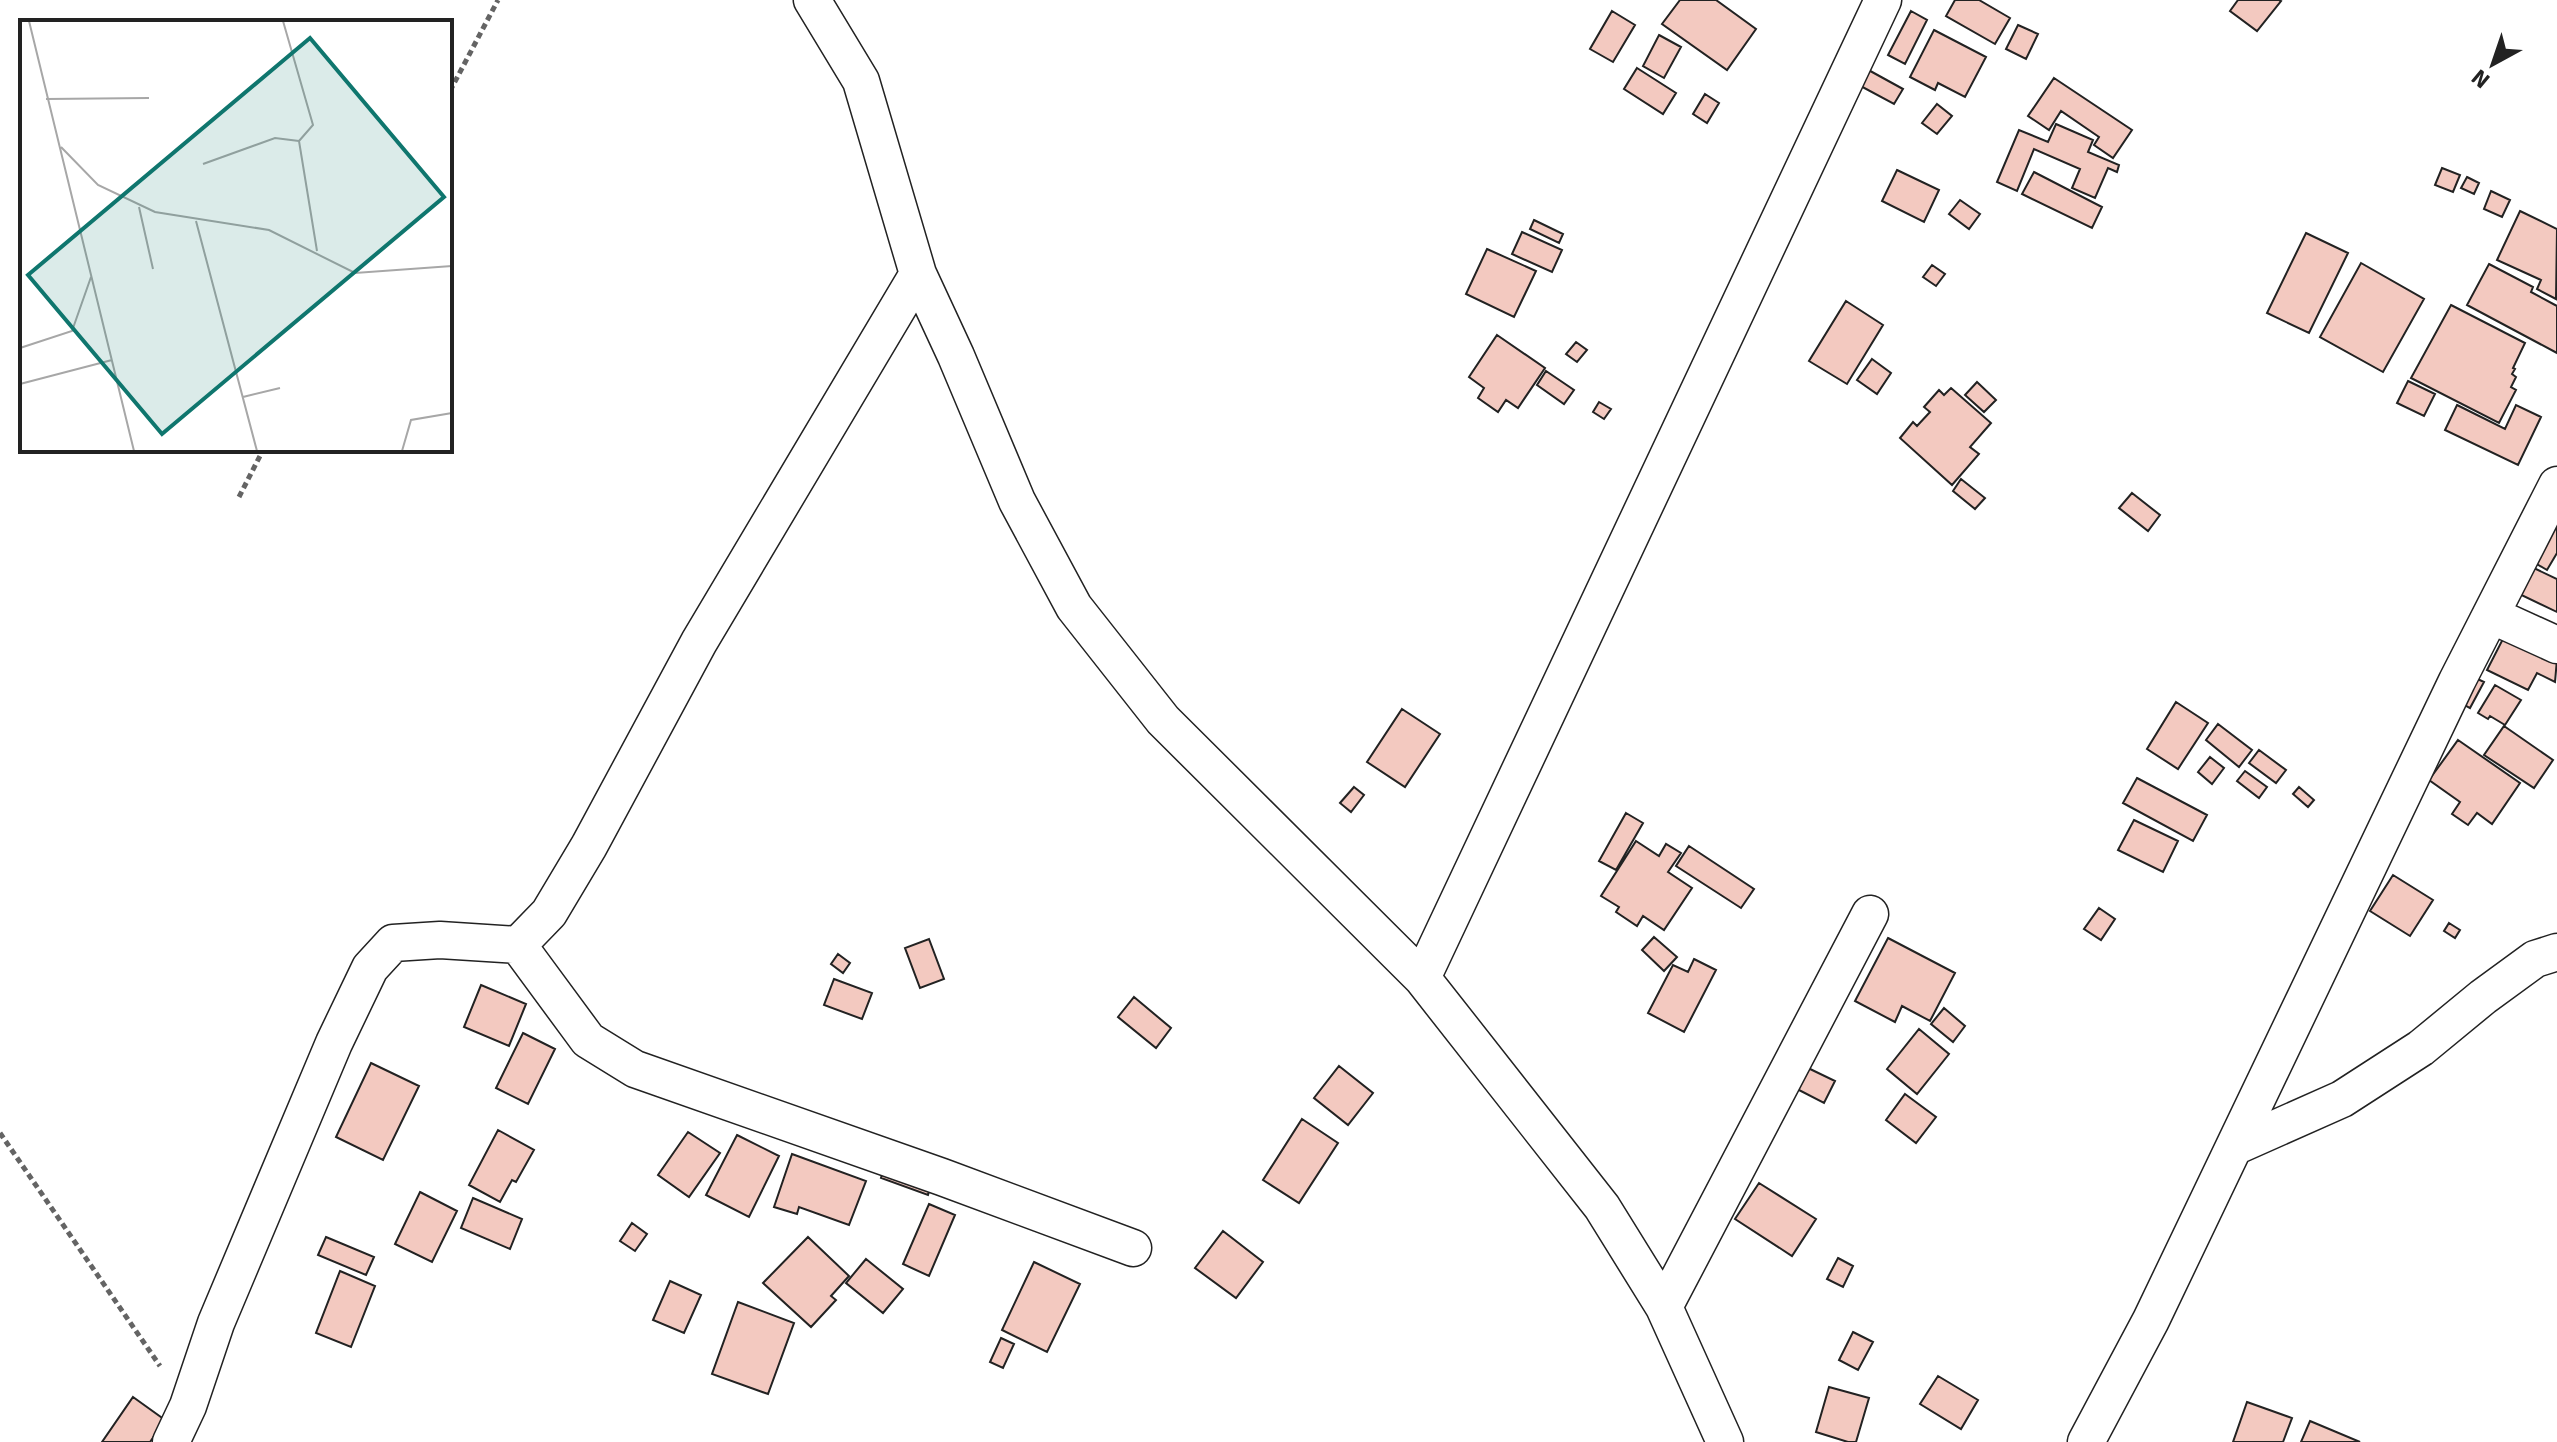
<svg xmlns="http://www.w3.org/2000/svg" width="2557" height="1442" viewBox="0 0 2557 1442" font-family="Signika,sans-serif">
<rect width="100%" height="100%" fill="#fff"/>
<path fill="#f3c9c0" stroke="#222" stroke-width="2" d="M 1680,0 L 1716,0 L 1756,29 L 1727,70 L 1662,24 Z
M 1955,0 L 1979,0 L 2010,18 L 1995,44 L 1946,16 Z
M 2238,0 L 2279,0 L 2281,1 L 2257,31 L 2230,11 Z
M 1612,11 L 1635,25 L 1613,62 L 1590,49 Z
M 1911,11 L 1927,20 L 1905,64 L 1888,55 Z
M 2018,25 L 2038,34 L 2026,59 L 2006,49 Z
M 1934,30 L 1986,57 L 1965,97 L 1938,83 L 1935,90 L 1910,77 Z
M 1659,35 L 1681,47 L 1664,78 L 1643,66 Z
M 1863,67 L 1903,89 L 1894,104 L 1855,83 Z
M 1637,68 L 1676,93 L 1663,114 L 1624,89 Z
M 2054,78 L 2132,130 L 2113,158 L 2094,145 L 2099,137 L 2061,111 L 2049,130 L 2028,116 Z
M 1705,94 L 1719,103 L 1707,123 L 1693,114 Z
M 1937,104 L 1952,116 L 1937,134 L 1922,123 Z
M 2056,124 L 2093,140 L 2088,152 L 2119,165 L 2117,172 L 2108,168 L 2095,198 L 2072,188 L 2080,169 L 2034,149 L 2017,191 L 1997,182 L 2019,130 L 2048,142 Z
M 2442,168 L 2460,175 L 2453,192 L 2435,185 Z
M 1897,170 L 1939,190 L 1924,222 L 1882,201 Z
M 2034,172 L 2102,207 L 2092,228 L 2022,194 Z
M 2467,177 L 2479,183 L 2474,194 L 2461,188 Z
M 2491,191 L 2510,200 L 2502,217 L 2484,209 Z
M 1960,200 L 1980,214 L 1969,229 L 1949,214 Z
M 2520,211 L 2557,229 L 2556,299 L 2537,289 L 2541,280 L 2497,260 Z
M 1534,220 L 1563,234 L 1559,243 L 1530,229 Z
M 1522,232 L 1562,250 L 1552,272 L 1512,254 Z
M 2306,233 L 2348,253 L 2309,333 L 2267,313 Z
M 1487,249 L 1536,271 L 1514,317 L 1466,294 Z
M 2361,263 L 2424,299 L 2383,372 L 2320,337 Z
M 2489,264 L 2533,287 L 2531,292 L 2557,306 L 2557,353 L 2467,305 Z
M 1932,265 L 1945,274 L 1936,286 L 1923,277 Z
M 1846,301 L 1883,325 L 1847,384 L 1809,361 Z
M 2451,305 L 2525,343 L 2513,368 L 2515,369 L 2512,374 L 2516,377 L 2511,387 L 2516,390 L 2499,423 L 2411,378 Z
M 1497,335 L 1545,368 L 1518,408 L 1506,400 L 1498,412 L 1478,398 L 1484,388 L 1469,377 Z
M 1576,342 L 1587,350 L 1577,362 L 1566,354 Z
M 1872,359 L 1891,373 L 1877,394 L 1857,380 Z
M 1546,371 L 1574,390 L 1564,404 L 1537,385 Z
M 2408,381 L 2435,394 L 2424,416 L 2397,403 Z
M 1977,382 L 1996,400 L 1984,412 L 1965,395 Z
M 1951,388 L 1991,423 L 1970,447 L 1979,454 L 1952,485 L 1900,438 L 1913,422 L 1917,426 L 1930,412 L 1924,407 L 1939,390 L 1944,395 Z
M 1599,402 L 1611,409 L 1604,419 L 1593,412 Z
M 2457,405 L 2505,429 L 2516,405 L 2541,417 L 2518,465 L 2445,430 Z
M 1961,479 L 1985,498 L 1975,509 L 1953,491 Z
M 2132,493 L 2160,515 L 2148,531 L 2119,508 Z
M 2557,498 L 2557,553 L 2547,570 L 2523,556 Z
M 2523,563 L 2557,579 L 2557,612 L 2511,590 Z
M 2506,633 L 2557,659 L 2555,682 L 2537,673 L 2528,690 L 2487,670 Z
M 2469,675 L 2484,682 L 2470,708 L 2456,700 Z
M 2495,685 L 2521,700 L 2505,725 L 2490,716 L 2488,719 L 2478,713 Z
M 2176,702 L 2208,723 L 2178,769 L 2147,749 Z
M 1402,709 L 1440,734 L 1405,787 L 1367,762 Z
M 2218,724 L 2252,750 L 2239,767 L 2206,740 Z
M 2504,726 L 2553,760 L 2534,788 L 2484,755 Z
M 2458,740 L 2520,783 L 2492,824 L 2477,813 L 2468,825 L 2452,814 L 2460,802 L 2429,780 Z
M 2259,750 L 2286,770 L 2276,783 L 2249,763 Z
M 2210,757 L 2224,768 L 2212,784 L 2198,772 Z
M 2245,771 L 2267,787 L 2259,798 L 2237,781 Z
M 2137,778 L 2207,815 L 2193,841 L 2123,803 Z
M 1354,787 L 1364,795 L 1351,812 L 1340,803 Z
M 2299,787 L 2314,800 L 2308,807 L 2293,794 Z
M 1626,813 L 1643,823 L 1616,870 L 1599,861 Z
M 2134,820 L 2178,841 L 2163,872 L 2118,850 Z
M 1636,841 L 1659,856 L 1666,844 L 1681,853 L 1668,872 L 1692,888 L 1664,930 L 1643,916 L 1637,926 L 1616,912 L 1619,907 L 1601,896 Z
M 1689,846 L 1754,889 L 1741,908 L 1676,866 Z
M 2393,875 L 2433,900 L 2410,936 L 2370,911 Z
M 2099,908 L 2115,919 L 2101,940 L 2084,929 Z
M 2449,923 L 2460,930 L 2455,938 L 2444,931 Z
M 1654,937 L 1677,957 L 1664,971 L 1642,950 Z
M 1888,938 L 1955,973 L 1930,1021 L 1902,1006 L 1895,1022 L 1855,1001 Z
M 929,939 L 944,979 L 920,988 L 905,948 Z
M 838,954 L 850,963 L 843,973 L 831,964 Z
M 1694,959 L 1716,970 L 1684,1032 L 1648,1013 L 1673,965 L 1688,972 Z
M 834,979 L 872,993 L 862,1019 L 824,1005 Z
M 481,985 L 526,1004 L 509,1046 L 464,1027 Z
M 1134,997 L 1171,1028 L 1156,1048 L 1118,1017 Z
M 1944,1008 L 1965,1026 L 1953,1042 L 1931,1024 Z
M 1919,1029 L 1949,1054 L 1917,1094 L 1887,1069 Z
M 523,1033 L 555,1049 L 528,1104 L 496,1088 Z
M 371,1063 L 419,1086 L 383,1160 L 336,1137 Z
M 1339,1066 L 1373,1093 L 1348,1125 L 1314,1098 Z
M 1808,1068 L 1835,1081 L 1824,1103 L 1797,1089 Z
M 1905,1094 L 1936,1117 L 1916,1143 L 1886,1120 Z
M 1302,1119 L 1338,1143 L 1299,1203 L 1263,1180 Z
M 498,1130 L 534,1150 L 516,1182 L 512,1180 L 500,1202 L 469,1185 Z
M 688,1132 L 720,1153 L 689,1197 L 658,1175 Z
M 737,1135 L 779,1156 L 749,1217 L 706,1195 Z
M 792,1154 L 866,1181 L 849,1225 L 799,1207 L 797,1214 L 774,1207 Z
M 886,1162 L 933,1178 L 928,1195 L 881,1178 Z
M 1759,1183 L 1816,1219 L 1792,1256 L 1735,1219 Z
M 420,1192 L 457,1211 L 432,1262 L 395,1244 Z
M 473,1198 L 522,1219 L 510,1249 L 461,1228 Z
M 929,1204 L 955,1215 L 929,1276 L 903,1264 Z
M 632,1223 L 647,1234 L 635,1251 L 620,1241 Z
M 1223,1231 L 1263,1262 L 1236,1298 L 1195,1268 Z
M 326,1237 L 374,1257 L 366,1275 L 318,1255 Z
M 808,1237 L 849,1276 L 831,1296 L 836,1300 L 811,1327 L 763,1283 Z
M 1838,1258 L 1853,1266 L 1843,1287 L 1827,1279 Z
M 866,1259 L 903,1289 L 883,1313 L 846,1283 Z
M 1034,1262 L 1080,1284 L 1047,1352 L 1002,1330 Z
M 340,1271 L 375,1286 L 351,1347 L 316,1333 Z
M 670,1281 L 701,1295 L 684,1333 L 653,1320 Z
M 738,1302 L 794,1323 L 768,1394 L 712,1374 Z
M 1853,1332 L 1873,1342 L 1858,1370 L 1839,1360 Z
M 1001,1338 L 1014,1344 L 1003,1368 L 990,1362 Z
M 1938,1376 L 1978,1400 L 1961,1429 L 1920,1404 Z
M 1829,1387 L 1869,1398 L 1856,1442 L 1848,1442 L 1816,1432 Z
M 133,1397 L 165,1420 L 150,1442 L 102,1442 Z
M 2247,1402 L 2292,1418 L 2283,1442 L 2233,1442 Z
M 2310,1421 L 2360,1442 L 2301,1442 Z"/>
<g fill="none" stroke-linecap="round" stroke-linejoin="round">
<defs>
<path id="minor" d="M 812,0 L 861,81 L 918,274 L 956,356 L 1017,501 L 1074,607 L 1163,720 L 1422,978 L 1602,1207 L 1664,1307 L 1725,1442
M 2491,615 L 2557,645
M 518,945 L 588,1040 L 635,1069 L 942,1177 L 1133,1248
M 1422,978 L 1883,0
M 2234,1147 L 2342,1099 L 2421,1048 L 2483,997 L 2535,959 L 2557,952
M 1664,1307 L 1870,914
M 171,1442 L 188,1406 L 216,1323 L 334,1043 L 370,968 L 393,943 L 440,940 L 518,945 L 549,913 L 589,846 L 699,642 L 918,274
M 2086,1442 L 2151,1320 L 2457,681 L 2557,485"/>
</defs>
<use href="#minor" stroke="#222" stroke-width="39"/>
<path stroke="#646464" stroke-width="5" stroke-dasharray="6 4" stroke-linecap="butt" d="M 450,91 L 498,0
M 239,497 L 263,450
M 0,1133 L 160,1366"/>
<use href="#minor" stroke="#fff" stroke-width="36"/>
</g>
<g transform="translate(20 20)">
<rect width="432" height="432" fill="#fff"/>
<path fill="none" stroke="#a7a7a7" stroke-width="2" d="M 9,1 L 114,431M 263,1 L 293,105 L 279,121M 26,79 L 129,78M 279,121 L 297,231M 41,127 L 78,165 L 135,192 L 249,210 L 335,253 L 432,246M 183,144 L 255,118 L 279,121M 119,187 L 133,249M 176,201 L 237,431M 0,328 L 52,311 L 71,257M 0,364 L 92,340M 223,377 L 260,368M 382,431 L 391,400 L 432,393"/>
<path fill="#0f766e" fill-opacity="0.15" stroke="#0f766e" stroke-width="4" d="M 290,18 L 424,177 L 142,414 L 8,255 Z"/>
<rect width="432" height="432" fill="none" stroke="#222" stroke-width="4"/>
</g>
<g transform="translate(2493 64) rotate(220)" stroke="#ffffff" stroke-width="6" paint-order="stroke">
<path d="M0-6L14 30L0 20L-14 30Z" fill="#222222"/>
<text y="-12" font-size="22" font-weight="bold" text-anchor="middle" fill="#222222">N</text>
</g>
</svg>
